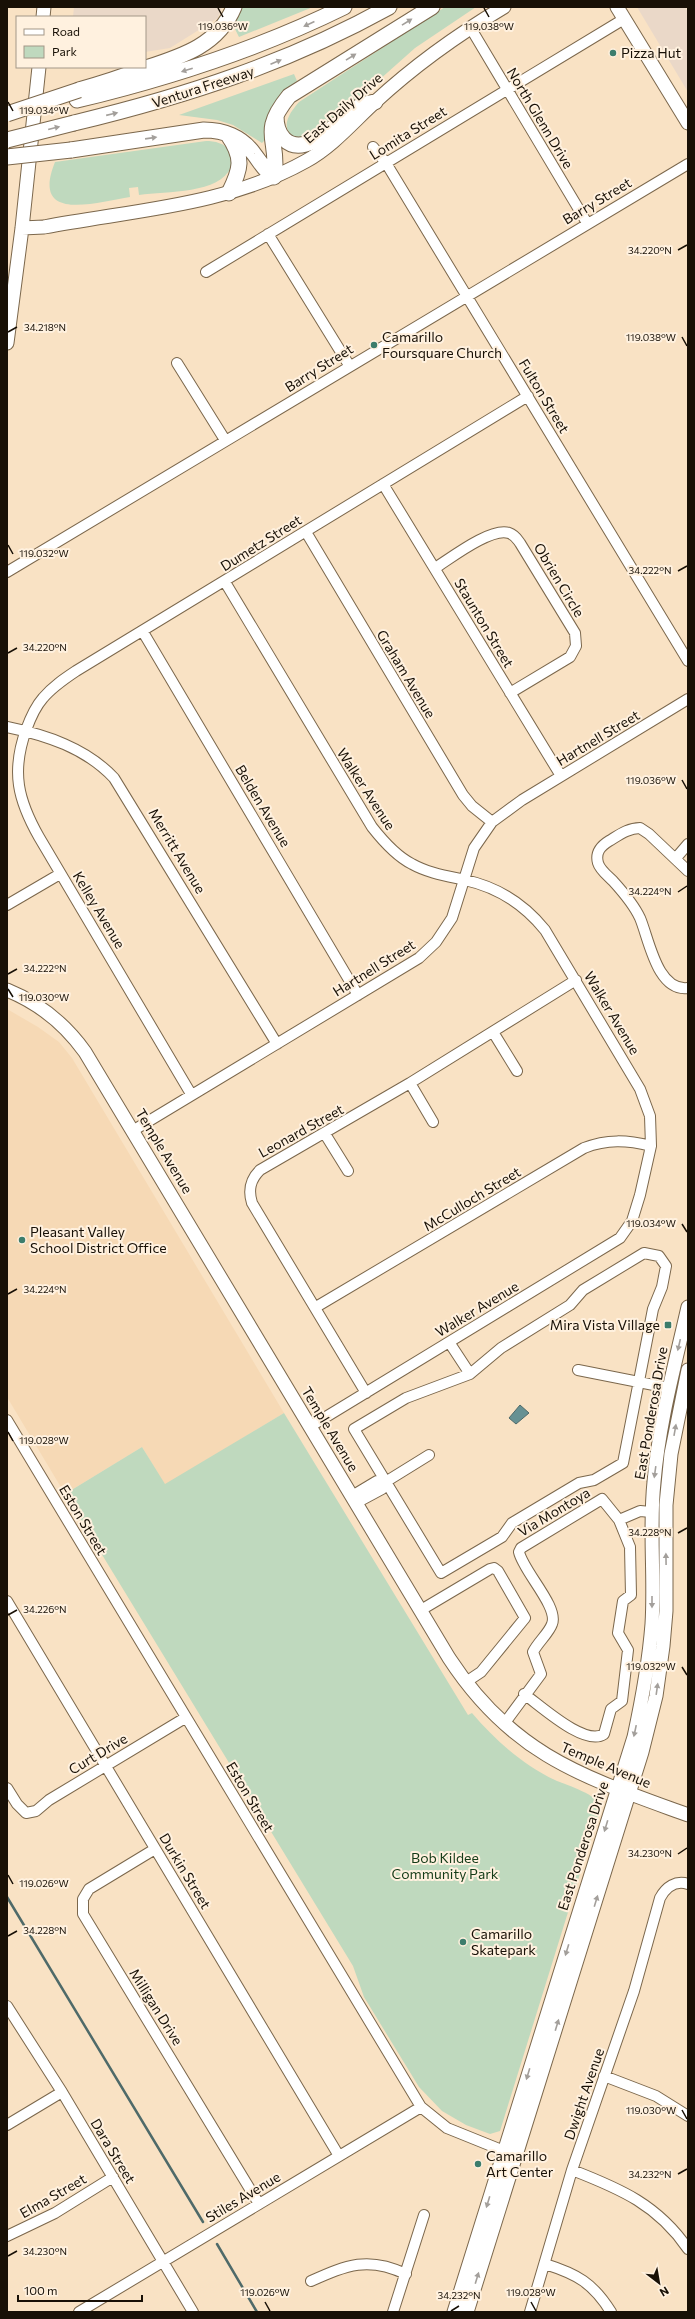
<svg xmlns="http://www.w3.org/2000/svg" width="695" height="2319" viewBox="0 0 695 2319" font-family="Commissioner,sans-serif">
<rect width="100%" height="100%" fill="#f9e2c4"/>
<path fill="#ead8c8" d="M 74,7 L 222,7 L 218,18 L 170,48 L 145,52 L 145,17 L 73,17 Z
M 637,7 L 685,7 L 688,12 L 688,92 Z"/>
<path fill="#f6d9b5" d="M 7,1009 L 38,1027 L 59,1042 L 72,1058 L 284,1413 L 165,1485 L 142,1447 L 65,1494 L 7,1397 Z"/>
<path fill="#bfd9be" d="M 241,7 L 313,7 L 239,37 L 233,25 Z
M 445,7 L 476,7 L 415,48 L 314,138 C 309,138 300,139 295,137 C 278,128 291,111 299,102 Z
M 294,74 L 297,81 C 275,98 267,110 266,139 L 262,143 L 233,125 L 217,120 L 179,115 Z
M 206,141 C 214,141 226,143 230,152 C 233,156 233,162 231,167 C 220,194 167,191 139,195 L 138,187 L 129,188 L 130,197 C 97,202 30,224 55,162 Z
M 284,1413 L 468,1715 L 472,1713 C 495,1740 524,1766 557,1781 C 567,1785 598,1795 601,1806 L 500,2131 L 490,2134 L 466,2125 L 442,2111 L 419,2087 L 364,1997 L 353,1966 L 65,1494 L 142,1447 L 165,1484 Z"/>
<path fill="#679193" stroke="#4f6a69" d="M 520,1405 L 529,1413 L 516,1424 L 509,1418 Z"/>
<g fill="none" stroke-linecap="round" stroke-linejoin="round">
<path stroke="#4f6a69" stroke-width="2.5" d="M 7,1897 L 203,2222
M 217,2244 L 257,2312"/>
<defs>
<path id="minor" d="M 470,27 L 587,223
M 373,147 L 386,163 L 688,661
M 268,234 L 349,365
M 206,272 L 624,19
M 177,363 L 225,440
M 383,484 L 561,776
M 306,532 L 463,795 L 472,806 L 492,822
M 435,568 C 451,558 491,527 509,533 C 515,535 517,539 520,543 L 575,633 L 576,646 L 570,657 L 510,693
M 7,572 L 688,164
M 225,582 L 372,827 C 383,841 396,856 412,864 C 428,873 447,876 465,880 C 497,887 524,904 545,930 L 640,1089 L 650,1116 L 651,1146 L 640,1195 L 632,1221 L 620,1238 L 311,1426
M 143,632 L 358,995
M 7,727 C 46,735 86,748 114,778 L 277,1044
M 676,858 L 688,844
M 688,871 L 649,834 L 640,828 C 628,828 619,835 609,841 C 601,846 595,852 598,863 C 600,870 608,876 613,881 C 623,892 634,905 640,918 C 649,939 657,992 688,988
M 7,905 L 60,874
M 493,1032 L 517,1071
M 410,1083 L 433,1122
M 191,1094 L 39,837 C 18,800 11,772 26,730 C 30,719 35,707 43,698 C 52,687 64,679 76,671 L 528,396
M 134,1130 L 419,958 L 436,942 L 452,918 L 474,848 L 492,822 L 522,800 L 688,699
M 325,1134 L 348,1171
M 644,1253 L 659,1256 L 666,1266 L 662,1287 L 653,1309 L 623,1463 L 594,1480 L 579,1483 L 512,1523 L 502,1537 L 441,1573 L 354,1429 L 406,1398 L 470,1374 L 501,1348 L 570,1305 L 583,1290 Z
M 316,1307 L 584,1148 C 607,1139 627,1140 651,1146
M 449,1342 L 470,1374
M 578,1370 L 669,1388
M 366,1393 L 252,1203 C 248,1190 250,1180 260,1170 L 410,1083 L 576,980
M 7,1420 L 421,2107 L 447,2128 L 504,2151
M 352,1496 L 377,1481 L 387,1481
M 356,1503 L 382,1489 L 387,1481 L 429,1455
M 619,1520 L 640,1511 L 651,1512
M 7,1601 L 339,2156
M 421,1610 L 490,1569 L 494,1568 L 498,1571 L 525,1618 L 481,1672 L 466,1682
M 504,1724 L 541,1674 L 533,1652 C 538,1642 549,1633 552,1624 C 559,1607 523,1571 519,1552 L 521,1548 L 602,1499 L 619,1520 L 630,1547 L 631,1595 L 623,1601 L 618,1633 L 628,1650 L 622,1701 L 611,1709 L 604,1734 C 585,1747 541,1706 524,1694
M 7,1788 L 17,1804 L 26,1813 L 36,1811 L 49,1800 L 185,1718
M 155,1849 L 89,1889 L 83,1899 L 83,1914 L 259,2204
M 7,2006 L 62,2092 L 193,2312
M 604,2076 L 656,2096 L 688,2116
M 7,2125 L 62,2092
M 572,2170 C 621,2189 658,2205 688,2249
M 7,2236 L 55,2213 L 113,2177
M 545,2264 C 577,2274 593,2283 611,2312
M 311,2281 C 347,2265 368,2256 406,2274
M 79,2312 L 421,2107
M 393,2312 L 424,2215
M 530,2312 L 572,2170 L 634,1991 L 660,1898 C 666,1887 676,1880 688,1884"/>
<path id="major" d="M 617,7 L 688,123
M 43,17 L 44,7
M 22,228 L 44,227 C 133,210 226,206 306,161 C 333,146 353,122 375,102 C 415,65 457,35 504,7
M 7,343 L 22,228 L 39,67
M 7,990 C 39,1003 65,1024 85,1052 L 449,1658 C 513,1756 584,1777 688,1815
M 454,2312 L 634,1737 C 642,1700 649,1662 652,1624 C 655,1576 649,1529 654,1482 C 659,1422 675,1365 688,1307
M 467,2312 L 642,1752 L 656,1696 L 663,1646 L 666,1611 L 666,1505 L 671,1454 L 688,1370"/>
<path id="highway" d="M 79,90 C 100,84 122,77 143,69 C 180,57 218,46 234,7
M 77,100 C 169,78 259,49 344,7
M 276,116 C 276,125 278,133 284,139 C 306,161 341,118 360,106 C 364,104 370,103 375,102
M 74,123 C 186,96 288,63 389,7
M 228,135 C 244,158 241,169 229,193
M 71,150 L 204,130 C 223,130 242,137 254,154 C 261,163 264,170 274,177 C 280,138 258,134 289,96 L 432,7"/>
</defs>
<use href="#minor" stroke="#7b674c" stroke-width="12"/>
<use href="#major" stroke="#7b674c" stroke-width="15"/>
<use href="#highway" stroke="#7b674c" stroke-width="17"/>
<use href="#minor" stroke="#fff" stroke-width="10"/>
<use href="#major" stroke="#fff" stroke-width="13"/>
<use href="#highway" stroke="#fff" stroke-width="15"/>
<defs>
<path id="highway-bridge" d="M 7,114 L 79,90
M 7,140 L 74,123
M 7,157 L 71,150"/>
</defs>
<use href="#highway-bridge" stroke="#7b674c" stroke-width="17" stroke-linecap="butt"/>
<use href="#highway-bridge" stroke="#fff" stroke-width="15"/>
</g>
<defs><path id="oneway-solid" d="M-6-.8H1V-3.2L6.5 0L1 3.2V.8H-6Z"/></defs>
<g fill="#a39f9b">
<use href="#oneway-solid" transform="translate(407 22) rotate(-32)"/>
<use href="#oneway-solid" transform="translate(309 24) rotate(155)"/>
<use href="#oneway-solid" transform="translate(351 57) rotate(-32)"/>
<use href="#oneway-solid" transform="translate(276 62) rotate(-23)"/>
<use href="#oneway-solid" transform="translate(187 70) rotate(163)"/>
<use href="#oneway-solid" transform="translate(112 114) rotate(-13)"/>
<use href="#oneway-solid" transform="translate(54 128) rotate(-14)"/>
<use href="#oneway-solid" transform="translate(151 138) rotate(-8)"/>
<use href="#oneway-solid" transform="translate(679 1345) rotate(103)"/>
<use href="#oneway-solid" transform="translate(675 1430) rotate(-80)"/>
<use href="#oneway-solid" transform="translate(655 1472) rotate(98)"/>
<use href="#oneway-solid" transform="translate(666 1559) rotate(-91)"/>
<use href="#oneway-solid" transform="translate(652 1602) rotate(90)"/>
<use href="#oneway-solid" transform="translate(657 1689) rotate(-82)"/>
<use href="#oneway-solid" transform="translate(635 1731) rotate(102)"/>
<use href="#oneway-solid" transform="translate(606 1826) rotate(107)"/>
<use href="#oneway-solid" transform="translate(596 1901) rotate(-73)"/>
<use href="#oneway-solid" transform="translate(567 1950) rotate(107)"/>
<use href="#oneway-solid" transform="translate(557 2025) rotate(-73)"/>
<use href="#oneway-solid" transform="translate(528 2074) rotate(107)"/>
<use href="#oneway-solid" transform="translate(488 2202) rotate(107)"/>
<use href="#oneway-solid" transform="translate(477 2278) rotate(-73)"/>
</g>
<path fill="none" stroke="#181006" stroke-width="1.5" d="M 218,8 L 223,17M 484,8 L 489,17M 8,102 L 13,111M 678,250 L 687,245M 8,332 L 17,327M 682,337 L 687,346M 8,545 L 13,554M 678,571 L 687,566M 8,653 L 17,648M 682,780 L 687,789M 678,892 L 687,886M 8,974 L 17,969M 8,989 L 13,997M 682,1224 L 687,1232M 8,1294 L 17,1289M 8,1432 L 13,1441M 678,1533 L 687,1528M 8,1615 L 17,1610M 682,1667 L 687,1675M 678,1854 L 687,1848M 8,1875 L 13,1884M 8,1936 L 17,1931M 682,2110 L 687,2119M 678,2174 L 687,2169M 8,2256 L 17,2251M 265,2302 L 270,2311M 531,2302 L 536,2311M 451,2311 L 459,2306"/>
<g fill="#3c7d6c" stroke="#fff1df" stroke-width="1.5">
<circle cx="613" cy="53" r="4"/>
<circle cx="374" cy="345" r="4"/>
<circle cx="22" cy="1240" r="4"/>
<rect x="664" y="1321" width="8" height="8" rx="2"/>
<circle cx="463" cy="1942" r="4"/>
<circle cx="478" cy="2164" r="4"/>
</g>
<g text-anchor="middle" stroke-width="4" stroke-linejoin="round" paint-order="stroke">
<g font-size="14" fill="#181006" stroke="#fff1df" text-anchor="start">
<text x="621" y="58">Pizza Hut</text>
<text x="382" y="342">Camarillo<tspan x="382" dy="16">Foursquare Church</tspan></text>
<text x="30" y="1237">Pleasant Valley<tspan x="30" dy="16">School District Office</tspan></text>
<text x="660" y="1330" text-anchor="end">Mira Vista Village</text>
<text x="471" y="1939">Camarillo<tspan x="471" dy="16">Skatepark</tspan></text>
<text x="486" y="2161">Camarillo<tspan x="486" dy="16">Art Center</tspan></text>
</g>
<g font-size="14" fill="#181006" stroke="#fff1df">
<text transform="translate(203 87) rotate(-18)" y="5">Ventura Freeway</text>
<text transform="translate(343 108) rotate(-41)" y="5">East Daily Drive</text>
<text transform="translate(540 118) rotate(59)" y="5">North Glenn Drive</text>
<text transform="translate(408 133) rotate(-32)" y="5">Lomita Street</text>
<text transform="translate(597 201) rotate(-31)" y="5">Barry Street</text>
<text transform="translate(319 368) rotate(-32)" y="5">Barry Street</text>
<text transform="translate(544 396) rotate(59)" y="5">Fulton Street</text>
<text transform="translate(261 543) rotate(-32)" y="5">Dumetz Street</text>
<text transform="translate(559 580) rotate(59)" y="5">Obrien Circle</text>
<text transform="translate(484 623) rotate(59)" y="5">Staunton Street</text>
<text transform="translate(406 674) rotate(59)" y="5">Graham Avenue</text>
<text transform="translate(598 738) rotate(-31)" y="5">Hartnell Street</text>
<text transform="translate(366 789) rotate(57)" y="5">Walker Avenue</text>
<text transform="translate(263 806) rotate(59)" y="5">Belden Avenue</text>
<text transform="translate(177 851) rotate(59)" y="5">Merritt Avenue</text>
<text transform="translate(99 910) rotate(59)" y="5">Kelley Avenue</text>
<text transform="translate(374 968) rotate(-32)" y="5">Hartnell Street</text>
<text transform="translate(612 1013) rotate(59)" y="5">Walker Avenue</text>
<text transform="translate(301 1131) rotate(-29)" y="5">Leonard Street</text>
<text transform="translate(164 1151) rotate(59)" y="5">Temple Avenue</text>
<text transform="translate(472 1199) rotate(-31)" y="5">McCulloch Street</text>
<text transform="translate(477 1309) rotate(-31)" y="5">Walker Avenue</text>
<text transform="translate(651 1413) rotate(-80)" y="5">East Ponderosa Drive</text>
<text transform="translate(330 1429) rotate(59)" y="5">Temple Avenue</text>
<text transform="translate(554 1512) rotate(-31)" y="5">Via Montoya</text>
<text transform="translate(83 1520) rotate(59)" y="5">Eston Street</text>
<text transform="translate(98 1754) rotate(-31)" y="5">Curt Drive</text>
<text transform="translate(606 1765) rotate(23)" y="5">Temple Avenue</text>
<text transform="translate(250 1797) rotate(59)" y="5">Eston Street</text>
<text transform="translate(583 1846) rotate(-72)" y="5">East Ponderosa Drive</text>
<text transform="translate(185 1871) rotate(59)" y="5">Durkin Street</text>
<text transform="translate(156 2007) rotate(58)" y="5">Milligan Drive</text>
<text transform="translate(584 2094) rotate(-71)" y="5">Dwight Avenue</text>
<text transform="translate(113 2151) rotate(59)" y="5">Dara Street</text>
<text transform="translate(53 2196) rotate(-30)" y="5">Elma Street</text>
<text transform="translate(243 2197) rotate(-31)" y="5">Stiles Avenue</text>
</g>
<g font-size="14" fill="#143b17" stroke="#fff1df">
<text x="445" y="1863">Bob Kildee<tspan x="445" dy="16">Community Park</tspan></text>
</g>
</g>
<g font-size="10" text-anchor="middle" fill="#181006" stroke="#fff1df" stroke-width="4" stroke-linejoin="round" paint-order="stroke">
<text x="223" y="30">119.036°W</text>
<text x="489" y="30">119.038°W</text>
<text x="44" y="114">119.034°W</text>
<text x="650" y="254">34.220°N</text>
<text x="45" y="331">34.218°N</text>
<text x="651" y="341">119.038°W</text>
<text x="44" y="557">119.032°W</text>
<text x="650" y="574">34.222°N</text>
<text x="45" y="651">34.220°N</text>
<text x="651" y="784">119.036°W</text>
<text x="650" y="895">34.224°N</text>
<text x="45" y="972">34.222°N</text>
<text x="44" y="1001">119.030°W</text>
<text x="651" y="1227">119.034°W</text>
<text x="45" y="1293">34.224°N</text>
<text x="44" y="1444">119.028°W</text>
<text x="650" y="1536">34.228°N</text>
<text x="45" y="1613">34.226°N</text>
<text x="651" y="1670">119.032°W</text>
<text x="650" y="1857">34.230°N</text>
<text x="44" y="1887">119.026°W</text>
<text x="45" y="1934">34.228°N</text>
<text x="651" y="2114">119.030°W</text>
<text x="650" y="2178">34.232°N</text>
<text x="45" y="2255">34.230°N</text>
<text x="265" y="2296">119.026°W</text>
<text x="531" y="2296">119.028°W</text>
<text x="459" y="2299">34.232°N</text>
</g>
<rect width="695" height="2319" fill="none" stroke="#181006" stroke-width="16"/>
<rect x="16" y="16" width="130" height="52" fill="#fff1df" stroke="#a39788"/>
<rect x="24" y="29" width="20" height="6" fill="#ffffff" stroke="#a39788"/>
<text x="52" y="36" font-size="12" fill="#181006">Road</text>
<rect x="24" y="46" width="20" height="12" fill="#bfd9be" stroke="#a39788"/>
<text x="52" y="56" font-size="12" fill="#181006">Park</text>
<g transform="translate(659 2283) rotate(149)" stroke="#fff1df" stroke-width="3" paint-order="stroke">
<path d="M0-3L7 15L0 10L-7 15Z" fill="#181006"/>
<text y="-6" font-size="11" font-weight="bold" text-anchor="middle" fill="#181006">N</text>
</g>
<path d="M18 2295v6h124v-6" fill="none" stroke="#181006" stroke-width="2"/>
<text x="24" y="2295" font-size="12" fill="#181006" stroke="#fff1df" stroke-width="3" paint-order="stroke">100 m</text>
</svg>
